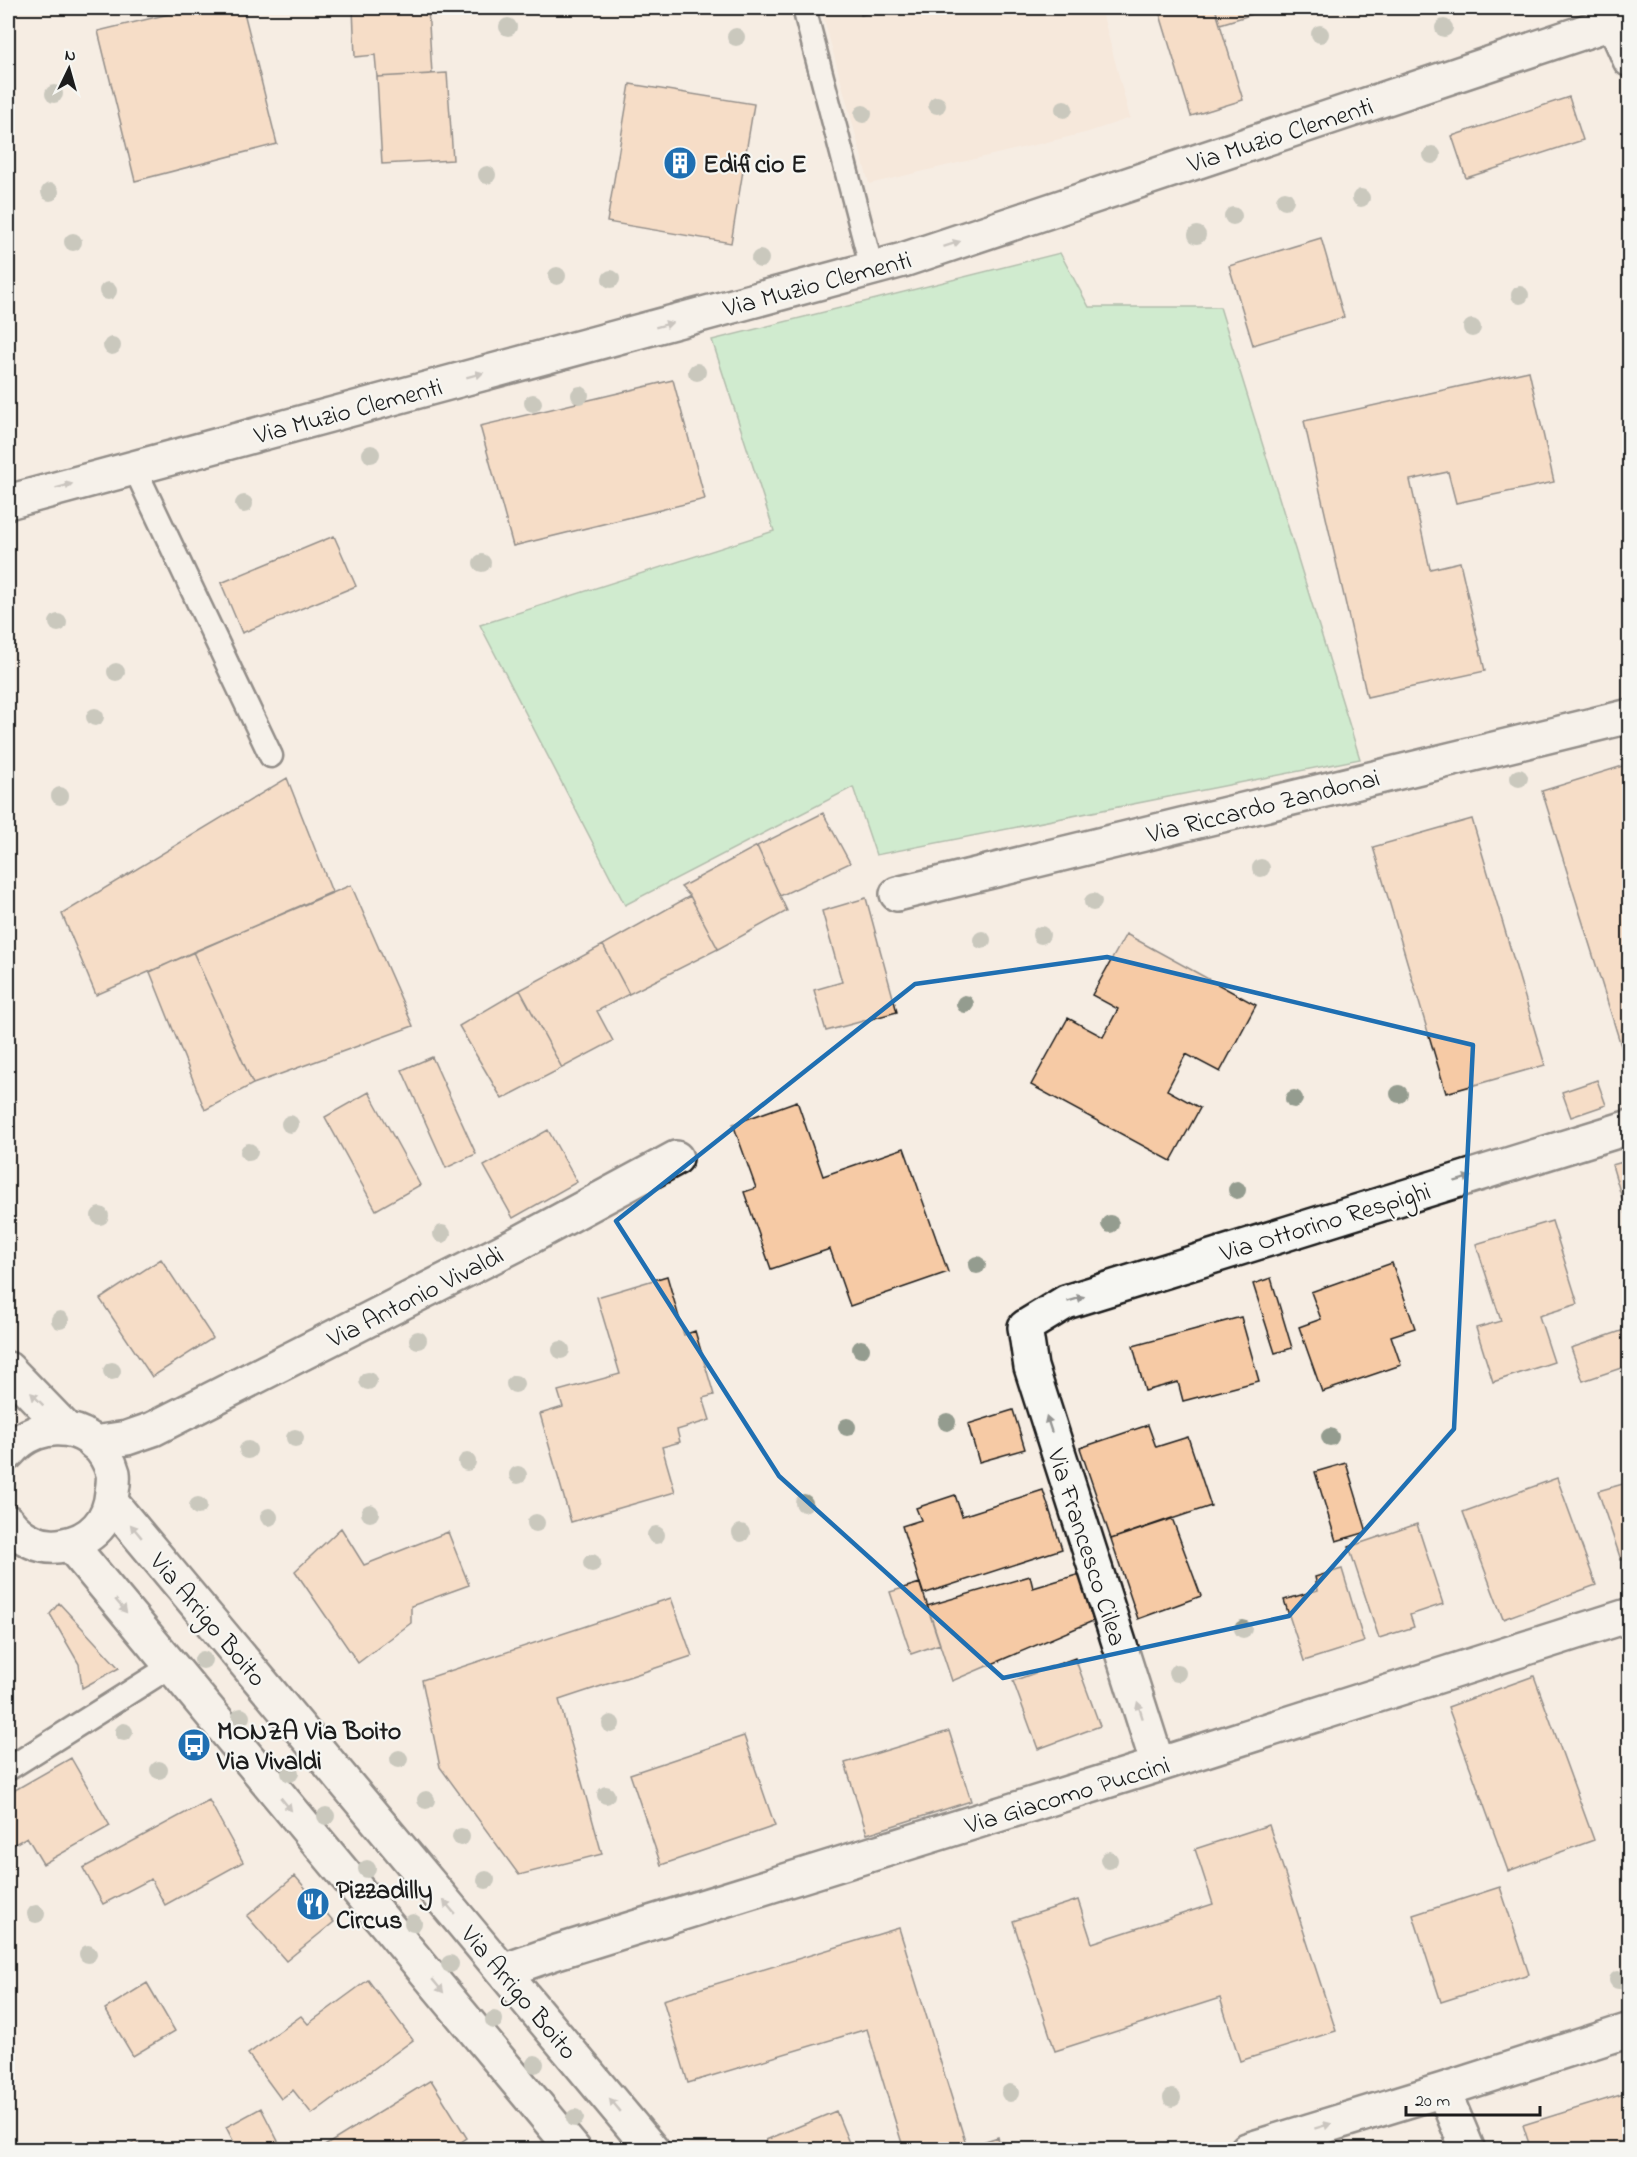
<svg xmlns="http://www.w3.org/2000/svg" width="1637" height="2157" viewBox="0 0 1637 2157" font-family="'Indie Flower',sans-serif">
<rect width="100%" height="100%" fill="#f6ede3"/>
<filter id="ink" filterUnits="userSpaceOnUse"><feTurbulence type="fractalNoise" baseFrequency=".0167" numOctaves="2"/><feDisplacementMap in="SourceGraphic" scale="12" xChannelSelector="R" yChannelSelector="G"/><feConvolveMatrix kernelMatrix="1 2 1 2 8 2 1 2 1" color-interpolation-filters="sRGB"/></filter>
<g filter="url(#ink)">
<path fill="#f6e2d0" d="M 821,8 L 1101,8 L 1130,118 L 1085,133 L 869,184 Z"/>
<path fill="#a3e9b6" stroke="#608269" stroke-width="1.5" d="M 1060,253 L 1089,307 L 1220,307 L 1360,759 L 876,855 L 853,787 L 625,905 L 480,625 L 774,531 L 712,340 Z"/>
<path fill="#f6caa5" stroke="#1c1c1c" stroke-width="1.5" d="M 194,8 L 243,8 L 277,144 L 135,181 L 98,31 Z
M 353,8 L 428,8 L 432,74 L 377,77 L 375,55 L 355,57 Z
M 647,8 L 678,8 L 677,12 Z
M 859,8 L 892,8 L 861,15 Z
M 1158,8 L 1215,8 L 1243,100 L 1191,116 Z
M 1215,8 L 1273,8 L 1220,24 Z
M 447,73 L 453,160 L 382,164 L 377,77 Z
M 630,84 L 754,104 L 731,243 L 607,222 Z
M 1569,97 L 1583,140 L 1466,178 L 1452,136 Z
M 1321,238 L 1344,317 L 1253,345 L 1229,266 Z
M 1529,371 L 1554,482 L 1456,503 L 1448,472 L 1410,480 L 1430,569 L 1460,562 L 1485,671 L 1367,697 L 1304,421 Z
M 673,380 L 705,499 L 513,546 L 480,426 Z
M 334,536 L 356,586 L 242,633 L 221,583 Z
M 1629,764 L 1630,1050 L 1623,1052 L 1542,791 Z
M 287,778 L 332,892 L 96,995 L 62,914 Z
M 823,813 L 850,863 L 780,896 L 757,846 Z
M 1472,819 L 1545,1065 L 1446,1093 L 1373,847 Z
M 757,846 L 787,911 L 718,949 L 690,896 L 681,887 Z
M 351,885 L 413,1026 L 253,1084 L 193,952 Z
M 690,896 L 718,949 L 629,994 L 603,945 Z
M 866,898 L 897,1012 L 826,1031 L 814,990 L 842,982 L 822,911 Z
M 1126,934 L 1256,1005 L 1220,1072 L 1186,1054 L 1167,1090 L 1200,1108 L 1171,1161 L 1031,1085 L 1068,1018 L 1103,1037 L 1118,1009 L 1092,995 Z
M 603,945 L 629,994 L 597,1011 L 613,1041 L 562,1068 L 520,990 Z
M 193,952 L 253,1084 L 205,1110 L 150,972 Z
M 520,990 L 562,1068 L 502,1099 L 459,1026 Z
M 432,1057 L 476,1154 L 446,1168 L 402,1070 Z
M 1597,1080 L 1606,1105 L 1571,1117 L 1562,1092 Z
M 369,1092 L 420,1185 L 376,1210 L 325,1117 Z
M 797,1101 L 823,1176 L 904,1148 L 948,1272 L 850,1306 L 830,1249 L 771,1269 L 744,1192 L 756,1188 L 733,1124 Z
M 548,1130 L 577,1182 L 513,1218 L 484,1166 Z
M 1630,1160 L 1630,1222 L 1629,1222 L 1612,1165 Z
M 1552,1221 L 1578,1304 L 1539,1316 L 1554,1362 L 1493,1382 L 1476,1328 L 1501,1321 L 1476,1244 Z
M 161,1259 L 213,1338 L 152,1377 L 100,1299 Z
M 1392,1263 L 1415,1328 L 1391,1336 L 1401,1365 L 1322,1392 L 1299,1327 L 1321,1319 L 1311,1292 Z
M 667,1276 L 684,1335 L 695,1331 L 714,1395 L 703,1398 L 710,1420 L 677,1430 L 680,1442 L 662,1447 L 675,1492 L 571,1522 L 540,1414 L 563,1407 L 558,1391 L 620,1374 L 597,1297 Z
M 1271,1278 L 1292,1348 L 1275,1353 L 1253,1284 Z
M 1241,1317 L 1259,1381 L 1183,1401 L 1178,1382 L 1145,1391 L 1133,1346 Z
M 1630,1328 L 1630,1365 L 1583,1381 L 1571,1348 Z
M 1013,1410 L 1025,1449 L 979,1462 L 968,1424 Z
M 1148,1425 L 1156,1447 L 1188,1437 L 1211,1506 L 1111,1539 L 1080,1448 Z
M 1346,1463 L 1367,1532 L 1336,1541 L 1315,1472 Z
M 1557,1478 L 1596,1585 L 1503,1619 L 1463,1512 Z
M 1630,1482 L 1630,1558 L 1621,1560 L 1598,1491 Z
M 1043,1490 L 1062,1549 L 923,1594 L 902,1526 L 921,1520 L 916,1508 L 955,1495 L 962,1516 Z
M 1172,1518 L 1201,1596 L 1138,1619 L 1111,1539 Z
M 1417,1524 L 1443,1604 L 1410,1615 L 1414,1627 L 1379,1638 L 1349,1547 Z
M 341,1528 L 364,1565 L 448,1532 L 469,1585 L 411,1606 L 411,1623 L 358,1663 L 295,1571 Z
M 1342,1569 L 1364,1642 L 1304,1661 L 1284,1600 L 1318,1590 L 1315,1577 Z
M 1080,1574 L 1093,1621 L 952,1681 L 927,1606 L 1030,1576 L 1033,1588 Z
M 920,1583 L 940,1644 L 911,1654 L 890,1592 Z
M 671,1598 L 692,1656 L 559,1700 L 602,1854 L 519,1875 L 440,1767 L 422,1680 Z
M 59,1603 L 119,1668 L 82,1688 L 79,1664 L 50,1614 Z
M 8,1654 L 14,1672 L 8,1675 Z
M 1075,1658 L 1100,1726 L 1038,1749 L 1013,1681 Z
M 1534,1676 L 1594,1840 L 1508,1871 L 1448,1707 Z
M 949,1731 L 971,1801 L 867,1834 L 845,1763 Z
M 744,1736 L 775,1826 L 661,1865 L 630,1774 Z
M 71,1758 L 110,1826 L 43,1864 L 27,1837 L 8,1848 L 8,1794 Z
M 209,1800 L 243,1862 L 165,1905 L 151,1879 L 103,1904 L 83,1868 Z
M 1269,1825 L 1336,2031 L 1240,2061 L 1220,1998 L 1055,2051 L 1013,1921 L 1078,1900 L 1092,1943 L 1213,1904 L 1195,1849 Z
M 295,1876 L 334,1922 L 286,1961 L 247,1916 Z
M 1500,1887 L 1529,1974 L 1441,2002 L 1413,1915 Z
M 899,1928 L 967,2147 L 998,2137 L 1001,2150 L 904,2150 L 867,2029 L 688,2083 L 663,2000 Z
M 368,1980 L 413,2040 L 312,2114 L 293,2090 L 281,2099 L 248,2054 L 301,2016 L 308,2024 Z
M 147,1983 L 175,2031 L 133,2056 L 105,2009 Z
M 431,2080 L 467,2138 L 449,2150 L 318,2150 Z
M 1630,2092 L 1630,2150 L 1531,2150 L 1523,2125 Z
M 261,2108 L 281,2147 L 276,2150 L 238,2150 L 226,2127 Z
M 836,2111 L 852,2150 L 770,2150 L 766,2140 Z
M 136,2141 L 142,2150 L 123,2150 Z"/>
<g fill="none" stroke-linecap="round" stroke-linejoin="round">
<defs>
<path id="lane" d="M 804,8 L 872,269
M 134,467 L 271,756
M 8,1769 L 171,1666"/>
<path id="street" d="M 1607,8 L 1630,60
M 8,502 L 903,260 L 1614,22
M 897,894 L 1630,716
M 94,1443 L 127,1438 L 153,1429 L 517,1244 L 676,1158
M 1158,1765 L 1031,1367 L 1025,1327 L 1066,1302 L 1630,1127
M 503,1971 L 557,1952 L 1158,1765 L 1630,1615
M 1443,2090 L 1468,2150
M 1247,2150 L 1443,2090 L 1630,2030"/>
<path id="secondary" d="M 8,1369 L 66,1429
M 8,1453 C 40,1414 99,1423 113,1473 C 114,1479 113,1486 112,1492 C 110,1520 92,1540 64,1545 C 42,1550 21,1539 8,1522
M 111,1502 L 652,2150
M 70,1544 L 574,2150"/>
</defs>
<use href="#lane" stroke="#1c1c1c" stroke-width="27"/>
<use href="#street" stroke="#1c1c1c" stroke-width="38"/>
<use href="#secondary" stroke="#1c1c1c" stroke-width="38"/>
<use href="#lane" stroke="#f6f6f2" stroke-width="22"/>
<use href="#street" stroke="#f6f6f2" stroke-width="33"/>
<use href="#secondary" stroke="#f6f6f2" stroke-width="33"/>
</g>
<g fill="#949c8f">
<circle cx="508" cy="27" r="9"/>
<circle cx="1444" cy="28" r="9"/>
<circle cx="1320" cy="34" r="9"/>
<circle cx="736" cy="37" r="9"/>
<circle cx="54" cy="94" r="9"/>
<circle cx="937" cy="105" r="9"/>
<circle cx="1064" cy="109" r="9"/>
<circle cx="863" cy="114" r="9"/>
<circle cx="1432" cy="155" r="9"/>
<circle cx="487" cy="175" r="9"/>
<circle cx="50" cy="192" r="9"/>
<circle cx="1361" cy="198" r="9"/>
<circle cx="1285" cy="200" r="9"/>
<circle cx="1233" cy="216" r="9"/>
<circle cx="1197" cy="235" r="9"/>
<circle cx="73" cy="242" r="9"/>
<circle cx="760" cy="259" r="9"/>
<circle cx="557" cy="276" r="9"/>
<circle cx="611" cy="279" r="9"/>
<circle cx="108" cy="291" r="9"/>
<circle cx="1520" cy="295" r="9"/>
<circle cx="1472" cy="328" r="9"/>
<circle cx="112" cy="346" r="9"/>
<circle cx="697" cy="372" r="9"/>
<circle cx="580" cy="395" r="9"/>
<circle cx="533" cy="403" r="9"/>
<circle cx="371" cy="454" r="9"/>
<circle cx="244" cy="504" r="9"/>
<circle cx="482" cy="563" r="9"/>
<circle cx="58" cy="623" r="9"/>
<circle cx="116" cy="672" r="9"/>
<circle cx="95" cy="717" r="9"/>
<circle cx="1519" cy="778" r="9"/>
<circle cx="60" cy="796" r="9"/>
<circle cx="1261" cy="868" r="9"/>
<circle cx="1093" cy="902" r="9"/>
<circle cx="1041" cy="935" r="9"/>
<circle cx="982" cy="940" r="9"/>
<circle cx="965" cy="1004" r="9"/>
<circle cx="1399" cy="1094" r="9"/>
<circle cx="1294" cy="1099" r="9"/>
<circle cx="290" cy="1124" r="9"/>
<circle cx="249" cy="1152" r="9"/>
<circle cx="1237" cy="1190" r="9"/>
<circle cx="100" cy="1216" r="9"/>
<circle cx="1110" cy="1224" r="9"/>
<circle cx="442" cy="1234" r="9"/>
<circle cx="977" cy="1265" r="9"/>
<circle cx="60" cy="1320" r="9"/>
<circle cx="418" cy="1340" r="9"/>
<circle cx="861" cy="1349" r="9"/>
<circle cx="561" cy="1350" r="9"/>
<circle cx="112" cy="1371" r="9"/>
<circle cx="368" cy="1381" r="9"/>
<circle cx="515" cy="1384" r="9"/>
<circle cx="947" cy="1422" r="9"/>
<circle cx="847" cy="1427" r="9"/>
<circle cx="1330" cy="1437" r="9"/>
<circle cx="295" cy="1438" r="9"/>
<circle cx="248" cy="1450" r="9"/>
<circle cx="467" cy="1462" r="9"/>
<circle cx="518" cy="1475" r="9"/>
<circle cx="804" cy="1503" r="9"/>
<circle cx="198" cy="1506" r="9"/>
<circle cx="370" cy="1513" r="9"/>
<circle cx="269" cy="1517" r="9"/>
<circle cx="536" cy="1523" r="9"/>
<circle cx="741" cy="1533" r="9"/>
<circle cx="656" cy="1535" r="9"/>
<circle cx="592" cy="1563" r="9"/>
<circle cx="1243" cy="1629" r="9"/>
<circle cx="203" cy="1660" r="9"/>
<circle cx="1177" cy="1673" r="9"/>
<circle cx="241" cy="1717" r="9"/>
<circle cx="611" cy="1724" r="9"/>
<circle cx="124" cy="1732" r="9"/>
<circle cx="399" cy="1759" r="9"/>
<circle cx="159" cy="1770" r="9"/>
<circle cx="290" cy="1773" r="9"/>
<circle cx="606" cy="1795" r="9"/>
<circle cx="426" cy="1800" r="9"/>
<circle cx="326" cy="1816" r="9"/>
<circle cx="461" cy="1837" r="9"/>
<circle cx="1109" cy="1860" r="9"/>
<circle cx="367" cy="1869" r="9"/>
<circle cx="486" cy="1880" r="9"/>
<circle cx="36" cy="1914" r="9"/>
<circle cx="413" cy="1923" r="9"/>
<circle cx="88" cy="1954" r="9"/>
<circle cx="450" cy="1964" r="9"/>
<circle cx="1618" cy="1980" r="9"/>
<circle cx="494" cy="2020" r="9"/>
<circle cx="535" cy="2064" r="9"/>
<circle cx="1010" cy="2093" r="9"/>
<circle cx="1172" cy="2098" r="9"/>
<circle cx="575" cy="2118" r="9"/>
</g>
<defs><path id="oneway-solid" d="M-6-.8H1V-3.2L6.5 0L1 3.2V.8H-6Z" transform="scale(1.5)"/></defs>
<g fill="#949492">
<use href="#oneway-solid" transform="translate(952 244) rotate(-18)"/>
<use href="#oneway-solid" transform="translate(664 325) rotate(-15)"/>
<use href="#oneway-solid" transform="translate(475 375) rotate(-15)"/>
<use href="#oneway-solid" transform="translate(64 486) rotate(-15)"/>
<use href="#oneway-solid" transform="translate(1463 1179) rotate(-17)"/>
<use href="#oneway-solid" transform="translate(1076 1299) rotate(-17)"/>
<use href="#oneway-solid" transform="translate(37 1399) rotate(-135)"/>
<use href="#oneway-solid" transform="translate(1049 1424) rotate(-108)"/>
<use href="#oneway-solid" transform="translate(136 1531) rotate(-130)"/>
<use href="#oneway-solid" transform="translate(121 1606) rotate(50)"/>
<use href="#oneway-solid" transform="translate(1140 1710) rotate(-108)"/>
<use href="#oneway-solid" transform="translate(286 1804) rotate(50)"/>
<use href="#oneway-solid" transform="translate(449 1907) rotate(-130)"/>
<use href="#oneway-solid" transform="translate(438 1986) rotate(50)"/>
<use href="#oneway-solid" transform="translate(615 2105) rotate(-130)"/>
<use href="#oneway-solid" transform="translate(1323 2126) rotate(-17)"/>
</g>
</g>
<path d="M0 0H1637V2157H0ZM 1107,957 L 1473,1045 L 1454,1429 L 1289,1616 L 1003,1678 L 779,1476 L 616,1221 L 915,984 Z" fill="#f6ede3" fill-opacity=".55" fill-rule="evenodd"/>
<path fill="none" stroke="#1f6fb2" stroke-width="4.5" stroke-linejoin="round" d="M 1107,957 L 1473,1045 L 1454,1429 L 1289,1616 L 1003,1678 L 779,1476 L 616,1221 L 915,984 Z"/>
<defs>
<symbol id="building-disc" viewBox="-11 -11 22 22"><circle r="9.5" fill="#1f6fb2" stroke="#f6f6f2"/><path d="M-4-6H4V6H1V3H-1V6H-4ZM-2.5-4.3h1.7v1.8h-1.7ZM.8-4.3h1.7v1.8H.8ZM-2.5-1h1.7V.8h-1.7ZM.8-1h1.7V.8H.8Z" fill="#fff"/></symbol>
<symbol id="bus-disc" viewBox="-11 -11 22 22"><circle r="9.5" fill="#1f6fb2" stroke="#f6f6f2"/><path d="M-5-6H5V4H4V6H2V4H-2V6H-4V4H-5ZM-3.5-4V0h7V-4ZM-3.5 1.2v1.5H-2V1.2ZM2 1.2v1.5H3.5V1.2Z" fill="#fff"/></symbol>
<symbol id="restaurant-disc" viewBox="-11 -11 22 22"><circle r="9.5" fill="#1f6fb2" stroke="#f6f6f2"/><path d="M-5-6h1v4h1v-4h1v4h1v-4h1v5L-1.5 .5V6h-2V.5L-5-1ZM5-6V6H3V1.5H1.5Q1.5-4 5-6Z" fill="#fff"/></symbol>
</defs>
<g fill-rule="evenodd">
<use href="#building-disc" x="661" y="144" width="38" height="38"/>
<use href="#bus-disc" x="175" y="1726" width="38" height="38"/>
<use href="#restaurant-disc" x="294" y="1885" width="38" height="38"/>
</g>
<g text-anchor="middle" stroke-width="4.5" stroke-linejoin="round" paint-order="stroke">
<g font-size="26" fill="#1c1c1c" stroke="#f6f6f2">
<text transform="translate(1280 134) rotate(-18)" y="9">Via Muzio Clementi</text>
<text transform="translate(817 283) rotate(-15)" y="9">Via Muzio Clementi</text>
<text transform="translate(348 410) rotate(-15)" y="9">Via Muzio Clementi</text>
<text transform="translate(1263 805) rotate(-14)" y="9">Via Riccardo Zandonai</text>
<text transform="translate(1325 1221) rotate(-17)" y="9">Via Ottorino Respighi</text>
<text transform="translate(415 1296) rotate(-27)" y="9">Via Antonio Vivaldi</text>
<text transform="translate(1088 1547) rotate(72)" y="9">Via Francesco Cilea</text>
<text transform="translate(209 1619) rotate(50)" y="9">Via Arrigo Boito</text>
<text transform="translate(1067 1794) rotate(-17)" y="9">Via Giacomo Puccini</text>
<text transform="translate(520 1992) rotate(50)" y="9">Via Arrigo Boito</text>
</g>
<g font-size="26" font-weight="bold" fill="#1c1c1c" stroke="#f6f6f2" text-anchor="start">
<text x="703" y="172">Edificio E</text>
<text x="217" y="1739">MONZA Via Boito<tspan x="217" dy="30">Via Vivaldi</tspan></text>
<text x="336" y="1898">Pizzadilly<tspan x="336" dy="30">Circus</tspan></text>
</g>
</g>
<rect width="1637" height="2157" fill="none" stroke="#f6f6f2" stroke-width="30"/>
<rect x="15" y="15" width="1607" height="2127" fill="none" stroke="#1c1c1c" stroke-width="2" filter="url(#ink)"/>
<g transform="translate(69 69) rotate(5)" stroke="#f6f6f2" stroke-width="4.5" paint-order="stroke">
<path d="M0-4.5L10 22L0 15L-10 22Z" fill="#1c1c1c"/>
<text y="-9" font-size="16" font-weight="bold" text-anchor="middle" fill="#1c1c1c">N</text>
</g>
<path d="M1406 2106v9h134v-9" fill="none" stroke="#1c1c1c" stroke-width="3"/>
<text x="1415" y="2106" font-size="18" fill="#1c1c1c" stroke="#f6f6f2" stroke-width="4.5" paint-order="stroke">20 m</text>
</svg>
